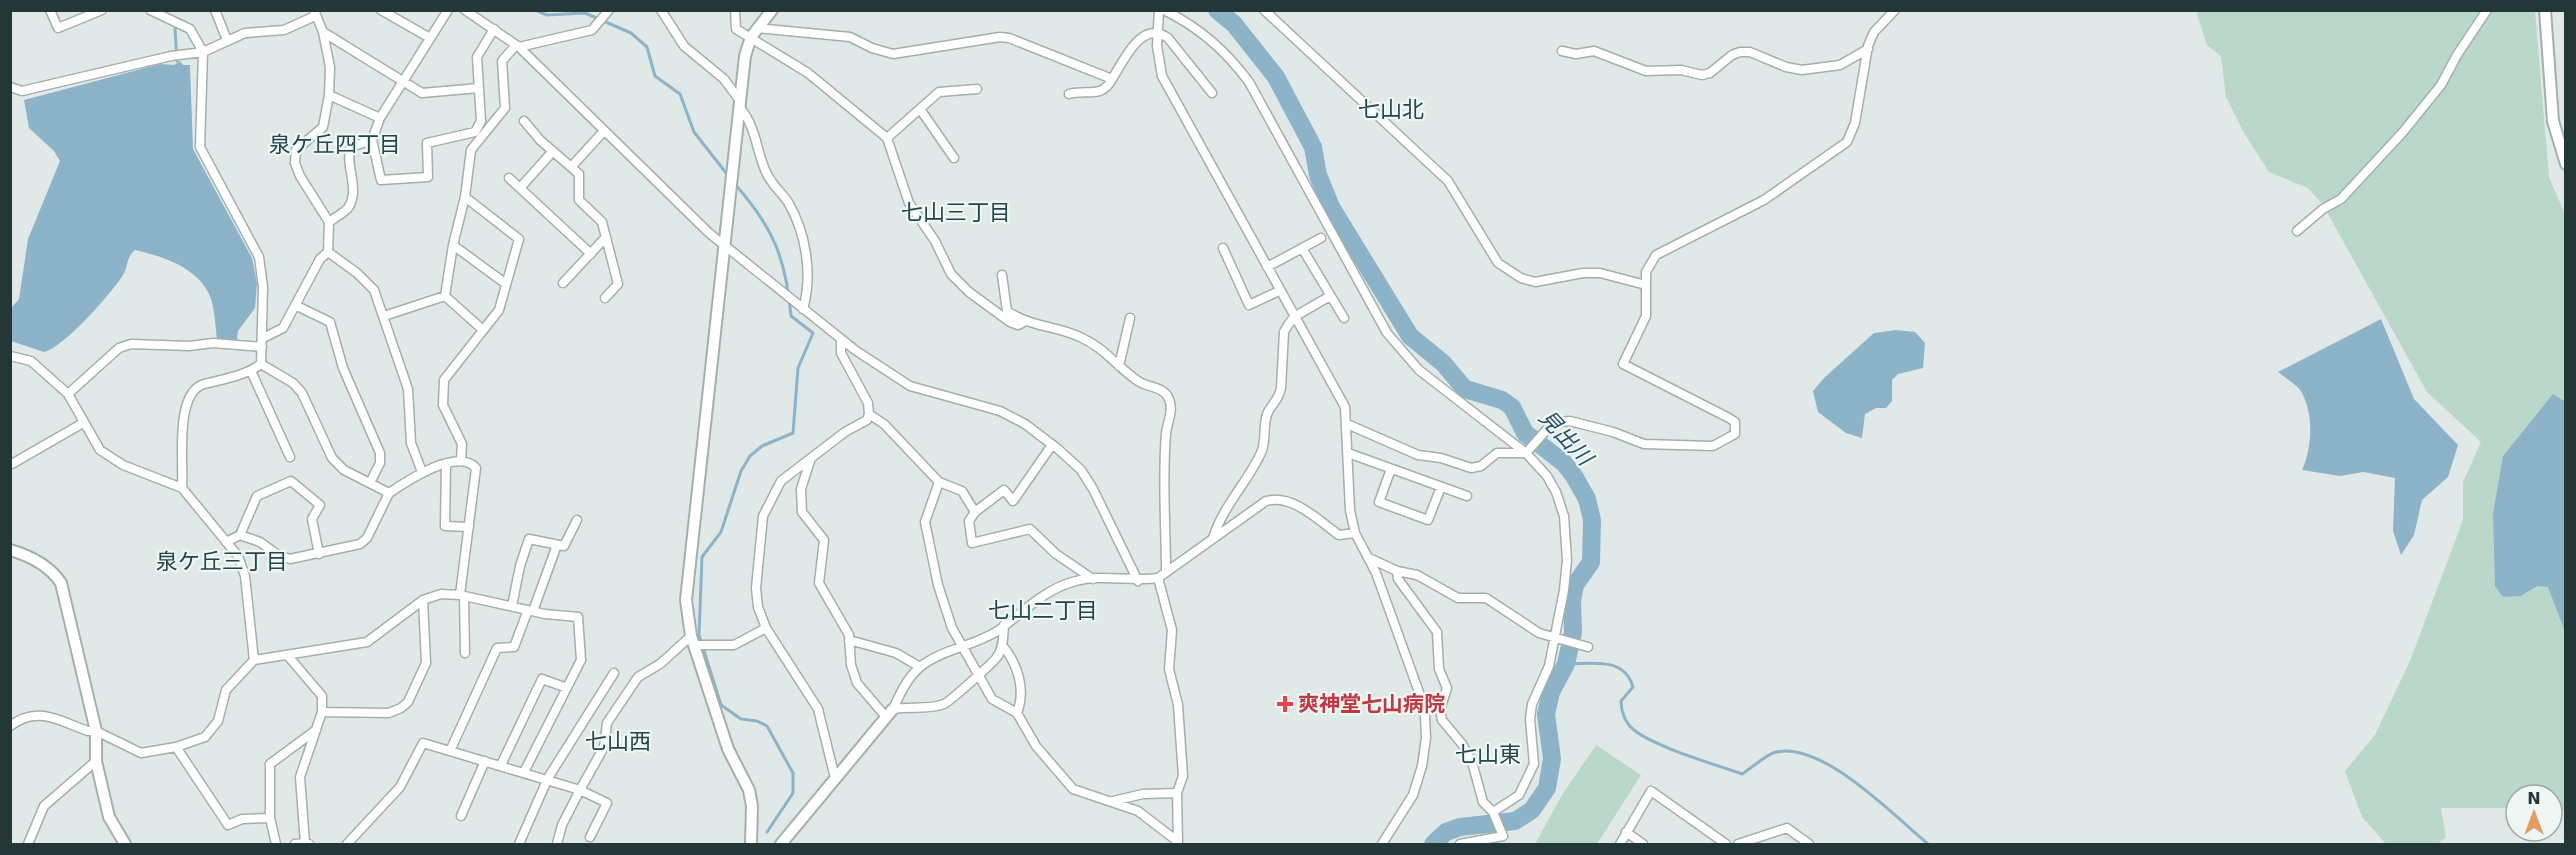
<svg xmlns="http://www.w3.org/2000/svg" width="2576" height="855" viewBox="0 0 2576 855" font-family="'DejaVu Sans','Noto Sans JP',sans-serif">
<rect width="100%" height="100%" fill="#e0e9e7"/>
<path fill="#bad8c9" d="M 2196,11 L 2535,11 L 2549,177 L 2566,217 L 2565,811 L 2552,808 L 2552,795 L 2516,795 L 2516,808 L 2441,808 L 2446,837 L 2437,844 L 2386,844 L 2362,817 L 2345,771 L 2375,735 L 2410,661 L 2463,520 L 2463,482 L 2481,442 L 2427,392 L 2323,205 L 2308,188 L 2269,172 L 2244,133 L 2226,97 L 2221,56 L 2207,45 Z
M 1596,745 L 1641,775 L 1597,844 L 1535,844 L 1562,795 Z"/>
<path fill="#8db3c9" d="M 180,61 L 183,65 L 190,65 L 193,149 L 252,258 L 257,283 L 255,308 L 238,331 L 237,340 L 217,339 C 215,324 215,305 208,292 C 194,266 161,256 135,250 C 125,258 129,268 121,278 C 109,296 63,348 44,352 L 11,341 L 11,308 L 19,299 L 28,239 L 60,161 L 54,151 L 29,128 L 24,100 L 160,64 L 174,65 Z
M 2381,319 L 2414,399 L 2458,445 L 2448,477 L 2422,500 L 2414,535 L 2401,555 L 2393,531 L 2395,478 L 2363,472 L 2340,476 L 2302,470 C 2312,448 2314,416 2302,393 C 2298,385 2285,378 2278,372 Z
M 1896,330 L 1915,332 L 1925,343 L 1923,368 L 1898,374 L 1892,380 L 1892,401 L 1886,408 L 1876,408 L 1865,414 L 1862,438 L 1846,433 L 1818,412 L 1813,391 L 1825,377 L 1874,333 Z
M 2553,394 L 2564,401 L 2566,408 L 2565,632 L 2548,587 L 2537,586 L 2521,596 L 2503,597 L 2495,586 L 2493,514 L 2503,456 Z"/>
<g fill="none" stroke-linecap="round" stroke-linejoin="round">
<path stroke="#8db3c9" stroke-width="3" d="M 535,10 L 547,15 L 585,13 L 631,33 L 647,47 L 655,76 L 680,94 L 694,132 L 730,178
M 175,29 L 177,61
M 734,183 C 773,227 786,258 791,316 L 813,333 L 798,368 L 793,433 L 762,446 L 750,456 L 741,471 L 721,532 L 702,557 L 699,635 L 721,705 L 741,719 L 757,721 L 767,726 L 793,773 L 793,793 L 767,832
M 1566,664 C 1591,664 1624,656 1633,687 L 1621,701 C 1621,711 1625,723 1634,730 C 1655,747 1714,764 1742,774 C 1752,768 1763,757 1773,753 C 1819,737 1895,817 1928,844"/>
<path stroke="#8db3c9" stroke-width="18" d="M 1217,10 L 1234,24 L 1276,77 L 1313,147 L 1318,175 L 1331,207 L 1410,336 L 1443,363 L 1465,389 L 1502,400 L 1512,407 L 1525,433 L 1564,463 L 1574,476 L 1587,499 L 1592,520 L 1591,562 L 1575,585 L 1572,600 L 1573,632 L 1566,664 L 1551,692 L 1546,714 L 1552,759 L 1547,788 L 1532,810 L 1515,821 L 1460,827 L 1446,832 L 1433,844"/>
<defs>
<path id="minor" d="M 50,10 L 58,28 L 102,10
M 150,10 L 190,29 L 203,52 L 200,147 L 259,257 L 263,287 L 261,364
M 215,10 L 227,40
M 314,10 L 323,32 L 330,67 L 329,95 L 323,127 L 296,150 L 295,163 L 300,176 L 329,222 L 328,252 L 357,273 L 374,290 L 408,389 L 411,443 L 422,472
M 381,10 L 430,38
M 448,10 L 380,118 L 372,140 L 381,180 L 428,177 L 427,143 L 475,132 L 481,121 L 477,57 L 494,29
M 465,10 L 519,47 L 709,233 L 855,350 L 910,386 L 1000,411 L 1025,424 L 1058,449 L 1081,470 L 1093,489 L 1138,581
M 661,10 L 684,46 L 724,79 L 741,102
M 735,10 L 736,29 L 808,73 L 887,138 L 909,203 L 935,241 L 951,274 L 969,292 L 1010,322 L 1018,325 L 1024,322
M 1159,10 L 1157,46 L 1162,76 L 1345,407 L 1350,510 L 1355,533 L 1376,573 L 1420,695 L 1425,716 L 1426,738 L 1422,766 L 1413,795 L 1382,844
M 1164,10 C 1200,28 1225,50 1249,82 L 1387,333 L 1419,370 L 1526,453 L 1547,476 L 1556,492 L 1564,516 L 1567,560 L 1564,590 L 1549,666 L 1532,704 L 1530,719 L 1534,764 L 1519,795 L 1493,812
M 1264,10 L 1448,181 L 1498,263 L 1521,278 L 1535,282 L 1583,273 L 1600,273 L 1646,285
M 757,28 L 850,37 L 872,48 L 893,54 L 1000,37 L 1009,38 L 1112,79 C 1124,61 1141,19 1168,38 L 1212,93
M 323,32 L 422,93 L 479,88
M 519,47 L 592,30 L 609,10
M 1562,51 L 1576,54 L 1594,51 L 1646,71 L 1681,70 L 1702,75 L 1710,73 L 1732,55 L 1740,52 L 1750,52 L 1786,67 L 1802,70 L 1840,65 L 1868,49
M 10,87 L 22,91 L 171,56 L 203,52 L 245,33 L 284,30 L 315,16
M 1069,94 C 1087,89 1102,99 1112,79
M 329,95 L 380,118
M 741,109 C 757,129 756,151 766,172 C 771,184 781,192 788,202 C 806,233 813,274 803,309
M 920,109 L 954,158
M 524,121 L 540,140 L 579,174 L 579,200 L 602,222 L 618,284 L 605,298
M 887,138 L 939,92 L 977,89
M 572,166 L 603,132
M 509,178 L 591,254
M 520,188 L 553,151
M 329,222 C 334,218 344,213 348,208 C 361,189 344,165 351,147 L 372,140
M 2297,231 L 2323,209 L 2341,199 L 2403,132 L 2441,85 L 2457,55 L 2487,10
M 453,245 L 506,284
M 1223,248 L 1249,305 L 1279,291
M 1302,248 L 1344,318
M 1267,267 L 1321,238
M 1002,275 L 1007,311 C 1033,328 1054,325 1080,337 C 1104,347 1117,367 1138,381 C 1148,388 1164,386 1169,399 C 1174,411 1167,422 1166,434 C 1162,480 1166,526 1166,572
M 563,283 L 606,237
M 445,296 L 453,245 L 465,197 L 471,150 L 505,108 L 502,61 L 516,45
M 295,305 L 330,322 L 343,368 L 380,453 L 380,463 L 370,483
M 384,316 L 445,296 L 483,330
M 263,338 L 283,328 L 320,259 L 328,252
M 10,356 L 31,361 L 68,394 L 100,450 L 123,465 L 182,488 L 238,556 L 245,576 L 254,660 L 226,690 L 218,721 L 205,737 L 176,747 L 141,753 L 96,731 L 88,731 C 59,721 38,705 10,726
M 1119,366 L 1130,318
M 251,371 L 290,457
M 68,394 L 119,348 L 131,344 L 189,346 L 213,343 L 262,347
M 869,414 L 884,424 L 939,482 L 962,491 L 975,512 L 1004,490 L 1013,501 L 1052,445
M 1347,424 L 1418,455 L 1441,458 L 1471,468 L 1481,466 L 1497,453 L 1526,453 L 1549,427 L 1559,422 L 1570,421 L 1613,432 L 1644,444 L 1713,446 L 1735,434 L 1735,422 L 1729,418 L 1623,364 L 1646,316 L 1646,272 L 1656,255 L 1764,200 L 1847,142 L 1855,123 L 1868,46 L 1874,32 L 1895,10
M 1348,453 L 1467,496
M 811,458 L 801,489 L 802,512 L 824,540 L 819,583 L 849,635 L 851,665 L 857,683 L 886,717
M 461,460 L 462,444 L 443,405 L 444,380 L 499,310 L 519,239 L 465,197
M 10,465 L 83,423
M 446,465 L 445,526 L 469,527
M 1391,469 L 1379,502 L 1428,520 L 1441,487
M 939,482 L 925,522 L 938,585 L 952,628 L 992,699 L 1017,713 L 1036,746 L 1073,789 L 1138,811 L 1177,841
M 182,488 C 184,463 174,393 204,384 C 223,379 245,376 261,364 L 293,383 L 302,393 L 332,458 L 344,470 L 389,493 C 407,481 457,447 476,468 L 460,595
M 975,512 L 969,521 L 972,543 L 1030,529 L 1056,554 L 1093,579
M 240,535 L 257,496 L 291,481 L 320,505 L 312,519 L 319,554
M 1213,538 C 1223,506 1247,483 1261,453 C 1267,440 1262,425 1268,412 C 1273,403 1279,399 1281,388 L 1284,332 L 1288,325 L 1294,317 L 1330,296
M 226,542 L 240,535 L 260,542 L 278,555 L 290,559 L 360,544 L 367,538 L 389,493
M 1369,558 L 1397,571 L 1417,575 L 1458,598 L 1486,598 L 1539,633 L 1588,647
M 1397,571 L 1398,579 L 1437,632 L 1439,669 L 1447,688 L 1440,710 L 1442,720 L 1462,744 L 1472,762 L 1483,802 L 1493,812 L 1503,836 L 1460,844
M 1158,578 L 1172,630 L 1169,669 L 1178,705 L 1183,776 L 1177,793 L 1178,843
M 464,596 L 465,653
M 512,606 L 520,566 L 529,539 L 564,546 L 577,520
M 533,611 L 557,545
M 849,640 L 896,653 L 920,667
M 694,645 L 734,645 L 766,628
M 1002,645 C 1018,664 1026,690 1017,713
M 288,656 L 322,696 L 322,712 L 300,777 L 305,843 L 309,844
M 254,660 L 367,642 L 423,600 L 441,594 L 460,595 L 545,614 L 578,617 L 581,660 L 524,772
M 893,709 C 900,694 907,678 920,667 C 942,649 975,646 999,630 C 1022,613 1046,588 1076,581 C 1102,574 1131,582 1158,578 L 1266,501 C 1293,494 1318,520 1339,535 L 1355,533
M 893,709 C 909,706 929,710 944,704 C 948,703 994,662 997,657 C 1004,648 1003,635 1004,625
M 322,712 L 389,713 L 401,708 L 408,702 L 426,663 L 423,600
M 176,747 L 228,825 L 242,819 L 270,818
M 450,751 L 497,648 L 514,647 L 528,610
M 501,765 L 542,679 L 567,688
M 835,778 L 818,709 L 766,628 L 758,607 L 756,588 L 763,516 L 781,481 L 845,432 L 867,420 L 869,414 L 868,403 L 841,353 L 841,339
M 1113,801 L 1143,794 L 1177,793
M 461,816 L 485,761
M 1626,832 L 1643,844
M 28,844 L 44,806 L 96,761
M 276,844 L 270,818 L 270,764 L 316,730
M 295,844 L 305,843
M 347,844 L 400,787 L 423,743 L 580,790 L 604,747 L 607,723 L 638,677 L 660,664 L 691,636
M 519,844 L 548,778 L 614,673
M 557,844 L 562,825 L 580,790 L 607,803 L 590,837
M 1620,844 L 1651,791 L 1726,844
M 1738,844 L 1787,828 L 1809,844"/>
<path id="tertiary" d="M 2545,10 L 2553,121 L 2566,164
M 10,550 C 31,556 49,565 61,583 L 96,731 L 96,761 L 109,817 L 125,844
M 751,844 L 752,806 L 749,790 L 728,749 L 691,636 L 686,600 L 745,56 L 751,37 L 772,10
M 781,844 L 893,709"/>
</defs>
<use href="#minor" stroke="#a3b0ae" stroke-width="11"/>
<use href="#tertiary" stroke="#a3b0ae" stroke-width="14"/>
<use href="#minor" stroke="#fff" stroke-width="8"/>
<use href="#tertiary" stroke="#fff" stroke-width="10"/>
</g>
<path fill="#e0444e" stroke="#eff6f4" stroke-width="2" d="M1282 695h6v6h6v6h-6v6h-6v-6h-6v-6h6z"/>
<g text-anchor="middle" stroke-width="4.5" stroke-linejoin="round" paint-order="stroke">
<g font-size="21" font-weight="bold" fill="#be3a42" stroke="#eff6f4" text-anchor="start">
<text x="1298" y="711">爽神堂七山病院</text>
</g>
<g font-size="22" fill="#214746" stroke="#eff6f4">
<text x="1391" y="117">七山北</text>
<text x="335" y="152">泉ケ丘四丁目</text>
<text x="956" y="220">七山三丁目</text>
<text x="222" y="569">泉ケ丘三丁目</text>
<text x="1043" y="618">七山二丁目</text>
<text x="618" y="749">七山西</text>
<text x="1488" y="762">七山東</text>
</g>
<g font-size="22" font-style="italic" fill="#23506c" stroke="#eff6f4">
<text transform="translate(1566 437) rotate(47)" y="8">見出川</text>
</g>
</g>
<rect width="2576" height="855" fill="none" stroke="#223736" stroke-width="24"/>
<g transform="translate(2534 813)"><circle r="28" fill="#eff6f4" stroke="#9daaa8" stroke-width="1.5"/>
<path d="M0-4.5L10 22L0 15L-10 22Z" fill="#e39e64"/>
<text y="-9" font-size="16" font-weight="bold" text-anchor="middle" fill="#223736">N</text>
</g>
</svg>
